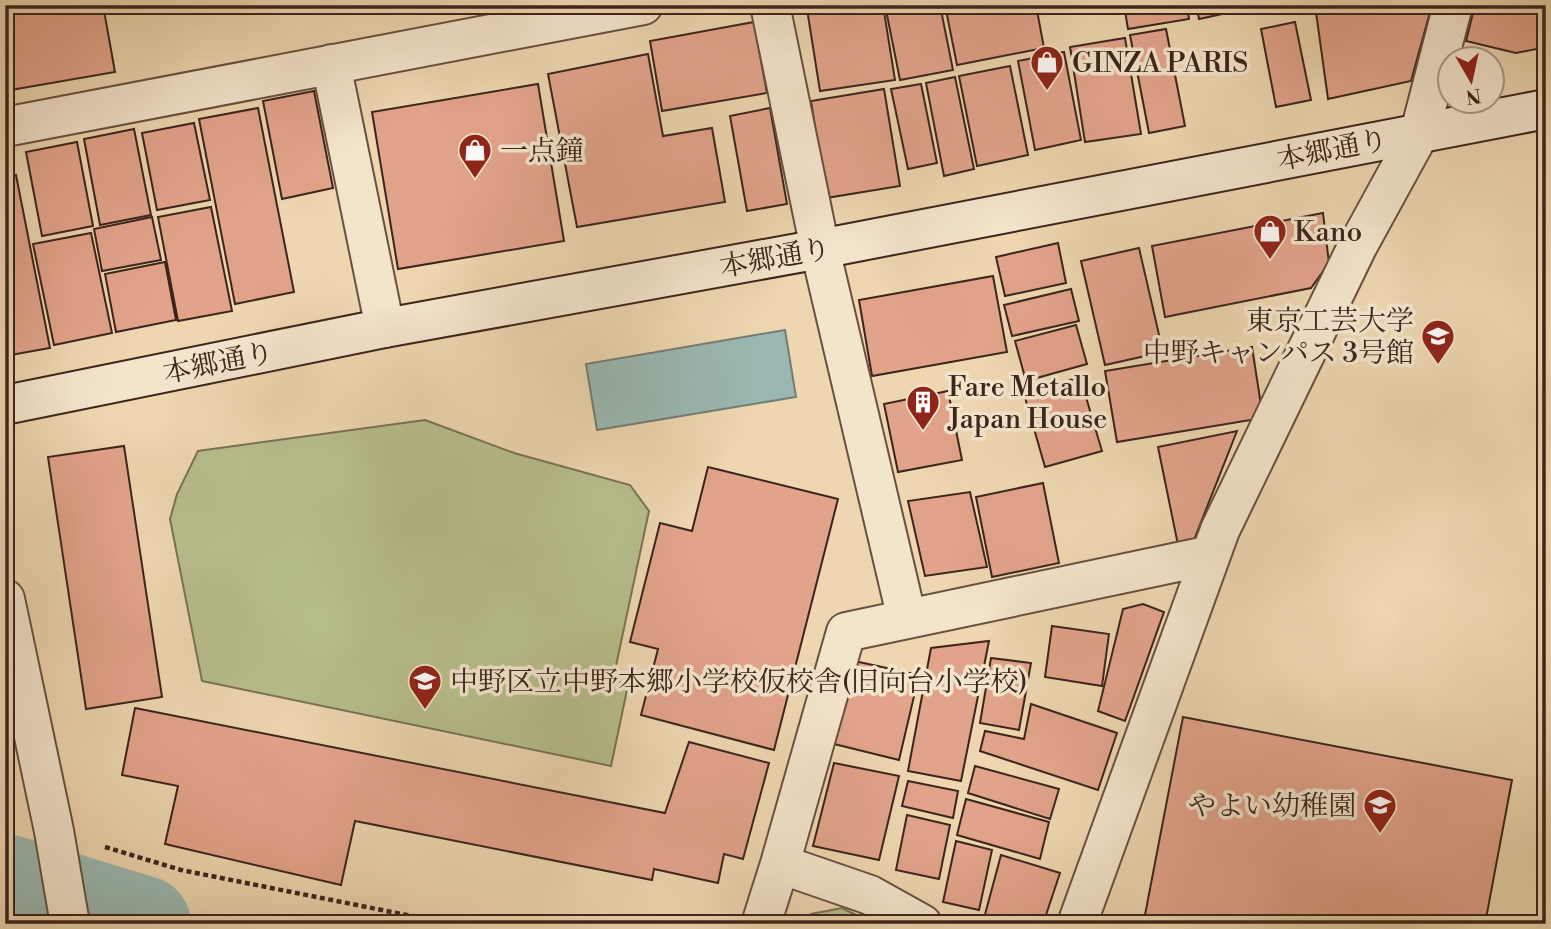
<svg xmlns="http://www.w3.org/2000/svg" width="1551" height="929" viewBox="0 0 1551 929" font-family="'Libre Bodoni','Noto Serif JP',serif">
<rect width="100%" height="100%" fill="#edd6b0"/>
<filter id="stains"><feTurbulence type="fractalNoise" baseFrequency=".00286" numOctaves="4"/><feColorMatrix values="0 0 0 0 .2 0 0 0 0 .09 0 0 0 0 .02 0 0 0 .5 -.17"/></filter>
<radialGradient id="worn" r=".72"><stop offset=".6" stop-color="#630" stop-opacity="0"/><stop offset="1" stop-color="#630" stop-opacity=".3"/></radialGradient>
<path fill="#b7be8c" stroke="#7a7254" stroke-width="2" d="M 425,420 L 514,453 L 630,485 L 649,511 L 614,675 L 627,690 L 611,766 L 202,681 L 170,519 L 177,494 L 198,451 Z
M 842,908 L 874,924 L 802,924 L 811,914 Z"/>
<path fill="#9ab8b1" stroke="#747d75" stroke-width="2" d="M 785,330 L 796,397 L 597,430 L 586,364 Z"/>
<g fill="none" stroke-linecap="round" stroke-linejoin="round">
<path stroke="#9ab8b1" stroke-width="96" d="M 5,882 L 143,924"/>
</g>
<path fill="#e2a38b" stroke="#3c251b" stroke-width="2" d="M 5,5 L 35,5 L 36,13 L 79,5 L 103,5 L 115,72 L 5,91 Z
M 833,5 L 883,5 L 895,80 L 820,91 L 807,9 Z
M 885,5 L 940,5 L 953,70 L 900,80 Z
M 945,5 L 1036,5 L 1044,48 L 957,65 Z
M 1124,5 L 1187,5 L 1189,19 L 1128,29 Z
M 1196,5 L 1255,5 L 1255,7 L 1199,19 Z
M 1360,5 L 1432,5 L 1411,81 L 1328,99 L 1316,12 Z
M 1475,5 L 1546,5 L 1546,47 L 1516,53 L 1466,41 Z
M 754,22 L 767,93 L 662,111 L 650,41 Z
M 1295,22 L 1311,100 L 1276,107 L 1261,29 Z
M 1166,29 L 1185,126 L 1149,133 L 1130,35 Z
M 1125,38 L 1141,134 L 1085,142 L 1070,47 Z
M 1064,52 L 1081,140 L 1035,150 L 1018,61 Z
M 648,54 L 663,136 L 712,128 L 725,202 L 577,227 L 548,74 Z
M 1010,66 L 1028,155 L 977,166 L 959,76 Z
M 955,77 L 974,169 L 944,176 L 926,83 Z
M 538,84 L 564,241 L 398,269 L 372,112 Z
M 921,84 L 937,163 L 908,169 L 891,89 Z
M 884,89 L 900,186 L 826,198 L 811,101 Z
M 314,91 L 333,188 L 282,199 L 263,101 Z
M 258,108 L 294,292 L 235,304 L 199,119 Z
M 770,108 L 787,204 L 747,211 L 730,116 Z
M 194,123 L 210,200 L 157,210 L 142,133 Z
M 134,129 L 151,215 L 100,225 L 84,139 Z
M 77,142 L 93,226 L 42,236 L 26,152 Z
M 16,175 L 50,348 L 5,356 L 5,177 Z
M 211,207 L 232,311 L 178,321 L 158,217 Z
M 1323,213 L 1329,263 L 1311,288 L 1165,317 L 1152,246 Z
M 152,217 L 161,260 L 102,271 L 94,229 Z
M 91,233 L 112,333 L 54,345 L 33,244 Z
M 1058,243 L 1066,283 L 1005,296 L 996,257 Z
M 1139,248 L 1163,352 L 1105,365 L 1081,261 Z
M 165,262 L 176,320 L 116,332 L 105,274 Z
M 993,276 L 1007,352 L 872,376 L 859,300 Z
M 1071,289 L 1079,321 L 1012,336 L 1004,305 Z
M 1076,325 L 1087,364 L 1026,381 L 1015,341 Z
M 1252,347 L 1263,418 L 1117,442 L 1105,371 Z
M 1080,377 L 1102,451 L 1045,467 L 1024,394 Z
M 948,391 L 962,460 L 898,472 L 884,404 Z
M 1237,431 L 1194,540 L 1178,545 L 1158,447 Z
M 124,446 L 162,697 L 86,709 L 48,457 Z
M 708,467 L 838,499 L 774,750 L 641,715 L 658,649 L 630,642 L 660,523 L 692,531 Z
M 1043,483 L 1059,563 L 992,577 L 976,497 Z
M 970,492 L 987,567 L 925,576 L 908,501 Z
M 1143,604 L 1164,612 L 1125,721 L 1098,711 L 1123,609 Z
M 1052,626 L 1109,634 L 1102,686 L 1045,677 Z
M 989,641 L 961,781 L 908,771 L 931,648 Z
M 991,658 L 1031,663 L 1019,730 L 980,723 Z
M 859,662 L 919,675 L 899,760 L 830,743 L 848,669 Z
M 1031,704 L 1117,733 L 1098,790 L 980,751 L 985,731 L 1024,739 Z
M 135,708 L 665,813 L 689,742 L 769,763 L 743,859 L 724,854 L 718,883 L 654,869 L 652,880 L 355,821 L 341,885 L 165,844 L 178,786 L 122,775 Z
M 1183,717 L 1512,780 L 1485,924 L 1194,924 L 1145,915 Z
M 5,731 L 14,770 L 5,772 Z
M 834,763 L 899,776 L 879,860 L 813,846 Z
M 975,766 L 1059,789 L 1050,819 L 968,793 Z
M 908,781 L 958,791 L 953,818 L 902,806 Z
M 966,799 L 1049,822 L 1040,859 L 957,835 Z
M 907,815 L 950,825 L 939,879 L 896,870 Z
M 956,841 L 992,850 L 979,910 L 943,902 Z
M 1001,855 L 1060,873 L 1043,924 L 987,924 L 983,922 Z"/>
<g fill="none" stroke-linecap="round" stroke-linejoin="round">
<defs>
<path id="street" d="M 770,5 L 820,249 L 907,619
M 331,64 L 385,328
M 5,127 L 643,5
M 5,599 L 54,831 L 70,924
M 780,864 L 870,895 L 922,924
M 761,924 L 780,864 L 846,632 L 1211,555
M 1077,924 L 1220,530 L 1357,247 L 1420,132 L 1453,5"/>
<path id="secondary" d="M 5,405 L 385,328 L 820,249 L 1546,109"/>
</defs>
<use href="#street" stroke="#685140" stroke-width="42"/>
<use href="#secondary" stroke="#3c251b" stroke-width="42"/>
<path stroke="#3c251b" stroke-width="4.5" stroke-dasharray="5 3.5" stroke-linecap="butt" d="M 105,847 L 181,870 L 452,924"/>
<use href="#street" stroke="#f3e4cc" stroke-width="38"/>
<use href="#secondary" stroke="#f3e4cc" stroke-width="38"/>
</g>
<defs>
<symbol id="shop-pin" viewBox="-11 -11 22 30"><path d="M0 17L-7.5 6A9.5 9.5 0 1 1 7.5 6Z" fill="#8f2418" stroke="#f3e4cc"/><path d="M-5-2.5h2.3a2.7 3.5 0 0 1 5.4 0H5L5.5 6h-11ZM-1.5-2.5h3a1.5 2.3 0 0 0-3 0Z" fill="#fff"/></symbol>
<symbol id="university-pin" viewBox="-11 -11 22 30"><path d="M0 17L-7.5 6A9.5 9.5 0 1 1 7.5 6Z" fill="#8f2418" stroke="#f3e4cc"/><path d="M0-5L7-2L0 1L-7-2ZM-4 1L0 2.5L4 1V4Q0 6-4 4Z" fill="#fff"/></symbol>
<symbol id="building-pin" viewBox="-11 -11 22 30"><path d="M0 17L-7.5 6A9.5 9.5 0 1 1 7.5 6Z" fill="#8f2418" stroke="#f3e4cc"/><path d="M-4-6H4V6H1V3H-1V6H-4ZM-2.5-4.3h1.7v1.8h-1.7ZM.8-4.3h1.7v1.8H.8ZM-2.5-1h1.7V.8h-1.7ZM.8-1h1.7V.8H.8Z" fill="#fff"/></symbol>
<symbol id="school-pin" viewBox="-11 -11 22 30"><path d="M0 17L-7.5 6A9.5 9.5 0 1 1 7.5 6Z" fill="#8f2418" stroke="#f3e4cc"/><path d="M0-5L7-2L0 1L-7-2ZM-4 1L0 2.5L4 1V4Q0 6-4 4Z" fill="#fff"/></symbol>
</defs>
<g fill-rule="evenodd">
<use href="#shop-pin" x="1028" y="43" width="38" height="52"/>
<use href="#shop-pin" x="456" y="131" width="38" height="52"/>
<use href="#shop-pin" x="1251" y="212" width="38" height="52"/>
<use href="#university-pin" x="1419" y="317" width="38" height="52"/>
<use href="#building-pin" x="904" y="383" width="38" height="52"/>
<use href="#school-pin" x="406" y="662" width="38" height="52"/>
<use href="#school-pin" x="1361" y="786" width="38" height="52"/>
</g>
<g text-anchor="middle" stroke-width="7" stroke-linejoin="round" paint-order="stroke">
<g font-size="28" fill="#3c251b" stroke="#f3e4cc" text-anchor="start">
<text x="1072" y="72">GINZA PARIS</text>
<text x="500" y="160">一点鐘</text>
<text x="1294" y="241">Kano</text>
<text x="1414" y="330" text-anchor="end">東京工芸大学<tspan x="1414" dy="32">中野キャンパス 3号館</tspan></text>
<text x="948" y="396">Fare Metallo<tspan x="948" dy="32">Japan House</tspan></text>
<text x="450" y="691">中野区立中野本郷小学校仮校舎(旧向台小学校)</text>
<text x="1356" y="815" text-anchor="end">やよい幼稚園</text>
</g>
<g font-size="28" fill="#3c251b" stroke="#f3e4cc">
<text transform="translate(1332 149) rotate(-11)" y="10">本郷通り</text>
<text transform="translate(775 257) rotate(-10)" y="10">本郷通り</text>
<text transform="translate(218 362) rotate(-11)" y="10">本郷通り</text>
</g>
</g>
<rect width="1551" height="929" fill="none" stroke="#edd6b0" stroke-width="28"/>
<rect x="7" y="7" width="1537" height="915" fill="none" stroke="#3c251b" stroke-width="3.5"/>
<rect x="14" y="14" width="1523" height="901" fill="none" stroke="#3c251b" stroke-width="2"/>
<g transform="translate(1471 80) rotate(171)"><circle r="33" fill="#f3e4cc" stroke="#aa9885" stroke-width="2"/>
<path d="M0-5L12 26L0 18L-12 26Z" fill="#8f2418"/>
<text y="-10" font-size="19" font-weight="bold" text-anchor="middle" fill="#3c251b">N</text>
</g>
<rect width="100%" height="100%" filter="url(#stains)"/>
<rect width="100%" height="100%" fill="url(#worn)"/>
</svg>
